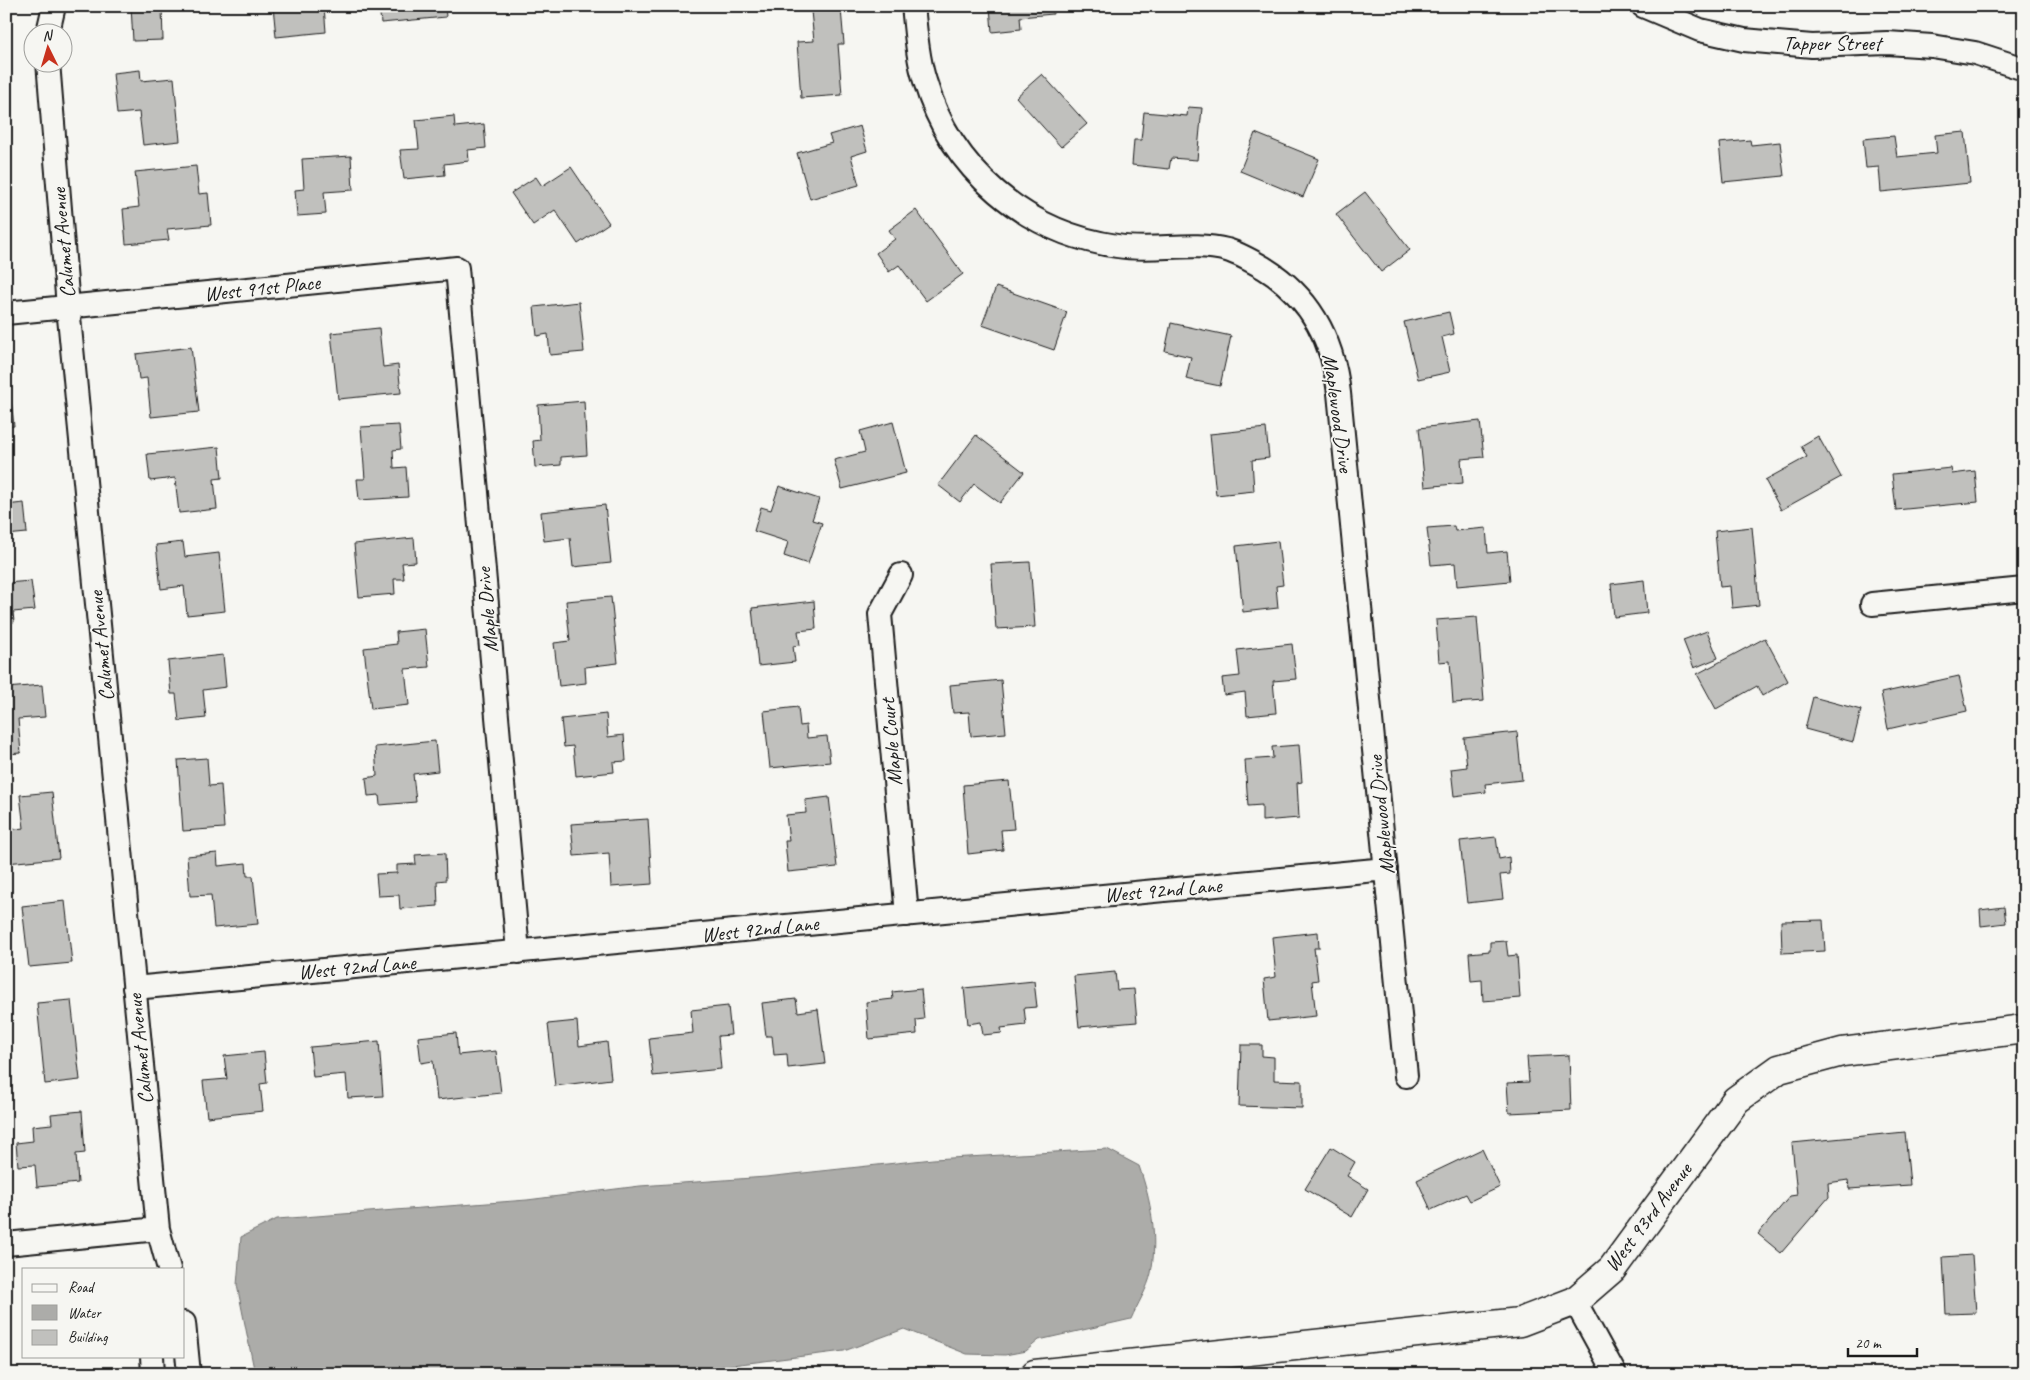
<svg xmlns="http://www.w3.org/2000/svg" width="2030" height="1380" viewBox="0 0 2030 1380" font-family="Caveat,sans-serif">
<rect width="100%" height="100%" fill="#f6f6f2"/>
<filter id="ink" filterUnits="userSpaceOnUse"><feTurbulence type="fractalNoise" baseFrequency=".02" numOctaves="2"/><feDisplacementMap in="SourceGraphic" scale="10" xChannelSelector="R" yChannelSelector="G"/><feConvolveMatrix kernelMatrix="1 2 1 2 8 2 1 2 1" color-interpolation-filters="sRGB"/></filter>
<g filter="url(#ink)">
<path fill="#acaca9" stroke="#727271" d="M 1107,1149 L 1139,1166 C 1151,1201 1158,1236 1151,1273 C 1148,1288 1137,1305 1131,1319 L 1039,1340 L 1026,1351 L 1005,1355 L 967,1354 L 904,1329 L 844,1351 L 660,1374 L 255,1374 L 237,1285 L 241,1237 L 277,1219 L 527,1200 L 640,1186 L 766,1177 L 933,1159 Z"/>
<path fill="#c0c0bd" stroke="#1c1c1c" d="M 131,6 L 171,6 L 162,7 L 163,40 L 133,41 Z
M 273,6 L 324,6 L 326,32 L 276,37 Z
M 379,6 L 445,6 L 446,17 L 381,23 Z
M 990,6 L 1052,6 L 1053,14 L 1020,17 L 1021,29 L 992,32 Z
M 841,9 L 844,44 L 838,44 L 842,95 L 801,98 L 797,42 L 814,41 L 811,11 Z
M 140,70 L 141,81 L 174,78 L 180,141 L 143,145 L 139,112 L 117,114 L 113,73 Z
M 1042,74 L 1087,124 L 1061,147 L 1016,97 Z
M 1188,107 L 1202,108 L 1197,160 L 1171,158 L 1169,169 L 1132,165 L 1134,140 L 1141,140 L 1144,112 L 1187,116 Z
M 454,116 L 455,127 L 484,124 L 486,148 L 468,150 L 469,161 L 444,164 L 445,175 L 404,179 L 400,150 L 419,149 L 416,120 Z
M 860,126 L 867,151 L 851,156 L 859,185 L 810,199 L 797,153 L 832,143 L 829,135 Z
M 1965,132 L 1970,183 L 1881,192 L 1879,167 L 1866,168 L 1863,139 L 1894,136 L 1897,157 L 1937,153 L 1935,135 Z
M 1255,133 L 1319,159 L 1303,197 L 1240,171 Z
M 1750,140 L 1751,145 L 1780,142 L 1784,176 L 1723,182 L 1719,143 Z
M 351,156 L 353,190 L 324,192 L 326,214 L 297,216 L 295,190 L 304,189 L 302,159 Z
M 196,166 L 199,194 L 208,193 L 211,225 L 167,229 L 169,240 L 126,244 L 123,209 L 139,207 L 135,172 Z
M 571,167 L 609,223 L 578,244 L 555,210 L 533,225 L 511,193 L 536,177 L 542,186 Z
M 1365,192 L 1410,250 L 1381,272 L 1336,214 Z
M 916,210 L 963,274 L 926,301 L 899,265 L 889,272 L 876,253 L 895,239 L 889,230 Z
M 996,287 L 1067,312 L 1054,350 L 982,325 Z
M 579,302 L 584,352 L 550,355 L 548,334 L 537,336 L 534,307 Z
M 1449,312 L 1454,334 L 1442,337 L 1450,372 L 1418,379 L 1404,322 Z
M 1171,323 L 1231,336 L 1220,386 L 1186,379 L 1191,357 L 1165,351 Z
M 379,328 L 383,367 L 398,365 L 401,393 L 338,399 L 331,333 Z
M 191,347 L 199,412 L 151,417 L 147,378 L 139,379 L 136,354 Z
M 7,364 L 14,426 L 6,427 L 6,365 Z
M 584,401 L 587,455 L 561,457 L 561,465 L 535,467 L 533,441 L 540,440 L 538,405 Z
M 1480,421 L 1484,457 L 1461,459 L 1463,483 L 1425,487 L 1419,428 Z
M 893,422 L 906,473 L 842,489 L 834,460 L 865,452 L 860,431 Z
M 399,425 L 401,449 L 393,450 L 394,468 L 406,467 L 408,497 L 359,500 L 357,479 L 365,479 L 361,427 Z
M 1266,428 L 1269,458 L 1252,460 L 1254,491 L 1216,495 L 1210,434 Z
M 976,435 L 1024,472 L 1000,503 L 974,484 L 960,502 L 938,485 Z
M 1818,436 L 1841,477 L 1781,510 L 1765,480 L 1807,457 L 1801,446 Z
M 219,447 L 222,478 L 214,479 L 217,509 L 179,513 L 175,478 L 150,481 L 147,454 Z
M 1951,468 L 1952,474 L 1975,471 L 1978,502 L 1896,510 L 1892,474 Z
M 779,486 L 819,499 L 812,520 L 822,523 L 808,564 L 784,556 L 788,542 L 754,531 L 761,507 L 771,510 Z
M 24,503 L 27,533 L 6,535 L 6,505 Z
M 605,505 L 611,563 L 573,567 L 570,538 L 544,541 L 541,512 Z
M 1454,526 L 1455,531 L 1486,528 L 1488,553 L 1507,551 L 1510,581 L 1457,586 L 1455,563 L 1431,565 L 1427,528 Z
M 1752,527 L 1759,605 L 1732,608 L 1730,586 L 1720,587 L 1715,531 Z
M 414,538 L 416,562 L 402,563 L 404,579 L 394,579 L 395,594 L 359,597 L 354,544 Z
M 1278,541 L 1283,585 L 1276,586 L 1278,608 L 1243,612 L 1236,546 Z
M 183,542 L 185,557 L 219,553 L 225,611 L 187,615 L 184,586 L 161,589 L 156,545 Z
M 1030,562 L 1035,627 L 996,629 L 991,564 Z
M 1644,580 L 1647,613 L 1614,617 L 1611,584 Z
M 31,581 L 35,610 L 13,612 L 14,622 L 6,623 L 6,583 Z
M 611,597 L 618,663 L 585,667 L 586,683 L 559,686 L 554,643 L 570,641 L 566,601 Z
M 814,601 L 816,629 L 798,631 L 800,645 L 793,646 L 795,662 L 758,666 L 752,608 Z
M 1477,617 L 1484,701 L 1453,703 L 1450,661 L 1439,662 L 1436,620 Z
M 425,629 L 429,667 L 405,669 L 409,705 L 371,709 L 364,648 L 397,644 L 396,632 Z
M 1707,631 L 1718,658 L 1694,668 L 1683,640 Z
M 1765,638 L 1788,681 L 1762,696 L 1757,686 L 1716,709 L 1697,674 Z
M 1292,644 L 1296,679 L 1273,681 L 1276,713 L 1247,716 L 1245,692 L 1224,695 L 1222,678 L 1240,676 L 1237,650 Z
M 223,655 L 226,687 L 203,690 L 206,718 L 179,721 L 176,694 L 171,694 L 168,661 Z
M 1959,676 L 1967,711 L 1888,729 L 1881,693 Z
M 1001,680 L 1006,733 L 971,736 L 969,712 L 953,713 L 950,685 Z
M 42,685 L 45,717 L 18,719 L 21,753 L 6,754 L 6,688 Z
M 1813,697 L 1861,710 L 1853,742 L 1805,729 Z
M 798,707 L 800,726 L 806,725 L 807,738 L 827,736 L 830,762 L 770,768 L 764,711 Z
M 606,714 L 608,737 L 624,735 L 626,761 L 613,762 L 614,772 L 576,776 L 573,746 L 564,747 L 561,719 Z
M 1517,732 L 1522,780 L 1485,784 L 1486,792 L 1454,796 L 1451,769 L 1467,767 L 1464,738 Z
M 435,741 L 438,771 L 413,774 L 416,802 L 380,805 L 379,795 L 368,796 L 366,778 L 377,776 L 375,747 Z
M 1299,745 L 1302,782 L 1297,783 L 1299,818 L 1262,821 L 1262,805 L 1248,806 L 1245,760 L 1273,758 L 1272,747 Z
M 207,758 L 209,786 L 221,785 L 224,828 L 183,831 L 178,760 Z
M 1009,781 L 1014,829 L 1001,830 L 1003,850 L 968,854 L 963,785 Z
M 52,792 L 59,858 L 6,863 L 6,830 L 24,828 L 20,795 Z
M 829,797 L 837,867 L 788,872 L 785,841 L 789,841 L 786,815 L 806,813 L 805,800 Z
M 648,819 L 652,884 L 611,887 L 609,853 L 574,856 L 571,824 Z
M 1496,837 L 1499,859 L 1509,857 L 1510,874 L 1500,875 L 1503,899 L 1467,903 L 1460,841 Z
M 217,853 L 218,866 L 246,863 L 247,876 L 253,876 L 258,924 L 214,928 L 211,895 L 190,896 L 187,856 Z
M 445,853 L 446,880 L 437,881 L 438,906 L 400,909 L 399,895 L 378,896 L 376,874 L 397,873 L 397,865 L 416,864 L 415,855 Z
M 65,901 L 72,963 L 29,967 L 22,906 Z
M 2004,907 L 2006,923 L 1981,926 L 1980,910 Z
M 1823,920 L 1825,951 L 1782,953 L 1781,921 Z
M 1318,932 L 1319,948 L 1314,948 L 1318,980 L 1312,981 L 1316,1016 L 1268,1021 L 1264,979 L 1276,977 L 1272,937 Z
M 1506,941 L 1508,956 L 1517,955 L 1520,998 L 1483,1001 L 1482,980 L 1471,981 L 1469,953 L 1490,951 L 1490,942 Z
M 1115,972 L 1117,990 L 1134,989 L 1137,1022 L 1079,1027 L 1074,976 Z
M 1034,981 L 1037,1007 L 1024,1008 L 1026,1025 L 1001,1028 L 1002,1033 L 983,1035 L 981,1022 L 968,1024 L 964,988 Z
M 921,989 L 924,1019 L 916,1020 L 917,1034 L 869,1039 L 866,1002 L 893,999 L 892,992 Z
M 796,999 L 798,1012 L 818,1009 L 825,1064 L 788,1068 L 787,1054 L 774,1055 L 772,1036 L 766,1036 L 762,1003 Z
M 71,1000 L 80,1080 L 45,1084 L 37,1003 Z
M 728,1006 L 731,1035 L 718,1036 L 721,1069 L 653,1076 L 649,1038 L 693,1033 L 691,1010 Z
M 577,1021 L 579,1046 L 607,1042 L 611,1079 L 555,1086 L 548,1024 Z
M 456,1033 L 458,1055 L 496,1051 L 501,1093 L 437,1100 L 433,1061 L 421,1063 L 418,1037 Z
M 379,1041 L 383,1096 L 348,1098 L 346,1074 L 313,1077 L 310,1047 Z
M 1241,1045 L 1262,1045 L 1262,1056 L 1274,1057 L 1274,1080 L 1302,1081 L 1302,1108 L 1239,1106 Z
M 264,1052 L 267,1083 L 260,1084 L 263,1111 L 207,1117 L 203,1081 L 227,1079 L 224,1056 Z
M 1569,1055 L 1571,1110 L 1509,1113 L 1507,1083 L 1529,1082 L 1527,1057 Z
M 82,1111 L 85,1153 L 76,1154 L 78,1183 L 37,1187 L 35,1165 L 18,1166 L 16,1143 L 33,1141 L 32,1126 L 52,1124 L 51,1114 Z
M 1905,1132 L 1910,1185 L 1849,1189 L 1848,1180 L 1828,1183 L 1829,1197 L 1781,1253 L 1758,1234 L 1790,1196 L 1797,1195 L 1792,1143 Z
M 1331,1147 L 1355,1162 L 1347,1176 L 1368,1189 L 1352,1217 L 1305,1189 Z
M 1482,1149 L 1500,1187 L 1470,1201 L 1466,1194 L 1431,1210 L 1417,1180 Z
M 1972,1255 L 1976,1313 L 1946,1314 L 1943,1257 Z"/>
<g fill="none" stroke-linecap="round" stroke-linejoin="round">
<defs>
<path id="street" d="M 913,6 C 916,31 917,57 925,81 C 951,170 1026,233 1117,246 C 1154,252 1191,241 1227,250 C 1240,254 1252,261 1264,268 C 1311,297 1333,340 1339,393 L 1406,1076
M 1643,6 L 1700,30 L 1744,40 L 1812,46 L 1887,43 L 1932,46 L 1975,53 L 2024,69
M 48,32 L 54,6
M 48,62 L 68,307 L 158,1229 L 169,1269
M 6,313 L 457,268 L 518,952
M 901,575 L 880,614 L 907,915
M 1872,604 L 2024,589
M 134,988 L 1386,869
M 6,1244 L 158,1229
M 1575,1301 L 1615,1374
M 184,1323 L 189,1374
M 152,1356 L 153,1374"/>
<path id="secondary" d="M 1035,1374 L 1520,1322 L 1575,1301 L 1612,1269 L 1736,1100 L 1779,1069 L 1842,1052 L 2024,1029"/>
</defs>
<use href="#street" stroke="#1c1c1c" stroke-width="26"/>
<use href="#secondary" stroke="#1c1c1c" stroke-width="31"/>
<use href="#street" stroke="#f6f6f2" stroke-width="22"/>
<use href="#secondary" stroke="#f6f6f2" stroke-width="28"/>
</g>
</g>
<g text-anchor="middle" stroke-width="4" stroke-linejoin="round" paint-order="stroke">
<g font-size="21" fill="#1c1c1c" stroke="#f6f6f2">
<text x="1832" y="50">Tapper Street</text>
<text transform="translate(63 243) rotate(-95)" y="7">Calumet Avenue</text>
<text transform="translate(262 288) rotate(-6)" y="7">West 91st Place</text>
<text transform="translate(1338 413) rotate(82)" y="7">Maplewood Drive</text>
<text transform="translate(487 610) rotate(-95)" y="7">Maple Drive</text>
<text transform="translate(101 646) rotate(-96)" y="7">Calumet Avenue</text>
<text transform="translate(891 742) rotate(-95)" y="7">Maple Court</text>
<text transform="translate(1381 815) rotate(-96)" y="7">Maplewood Drive</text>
<text transform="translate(1163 890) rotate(-5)" y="7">West 92nd Lane</text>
<text transform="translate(760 929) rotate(-6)" y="7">West 92nd Lane</text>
<text transform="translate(357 967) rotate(-5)" y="7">West 92nd Lane</text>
<text transform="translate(140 1049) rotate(-96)" y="7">Calumet Avenue</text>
<text transform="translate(1648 1217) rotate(-53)" y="7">West 93rd Avenue</text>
</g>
</g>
<rect width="2030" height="1380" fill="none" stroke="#f6f6f2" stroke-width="25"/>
<rect x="12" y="12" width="2005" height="1355" fill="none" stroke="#1c1c1c" stroke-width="2" filter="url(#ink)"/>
<rect x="22" y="1268" width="162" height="90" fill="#f6f6f2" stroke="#9f9f9c"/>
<rect x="32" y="1284" width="25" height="8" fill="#f6f6f2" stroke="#9f9f9c"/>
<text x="68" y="1292" font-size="15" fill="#1c1c1c">Road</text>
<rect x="32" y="1305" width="25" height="15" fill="#acaca9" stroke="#9f9f9c"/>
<text x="68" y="1318" font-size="15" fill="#1c1c1c">Water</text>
<rect x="32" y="1330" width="25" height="15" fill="#c0c0bd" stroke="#9f9f9c"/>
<text x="68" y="1342" font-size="15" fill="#1c1c1c">Building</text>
<g transform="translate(48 48) rotate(355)"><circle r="24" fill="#f6f6f2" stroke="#9f9f9c"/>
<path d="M0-4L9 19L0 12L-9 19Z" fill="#c8321e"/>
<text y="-8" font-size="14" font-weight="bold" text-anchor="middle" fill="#1c1c1c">N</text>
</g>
<path d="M1848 1348v8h69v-8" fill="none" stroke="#1c1c1c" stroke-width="2.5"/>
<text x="1855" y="1348" font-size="15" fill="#1c1c1c" stroke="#f6f6f2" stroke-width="4" paint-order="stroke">20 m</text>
</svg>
